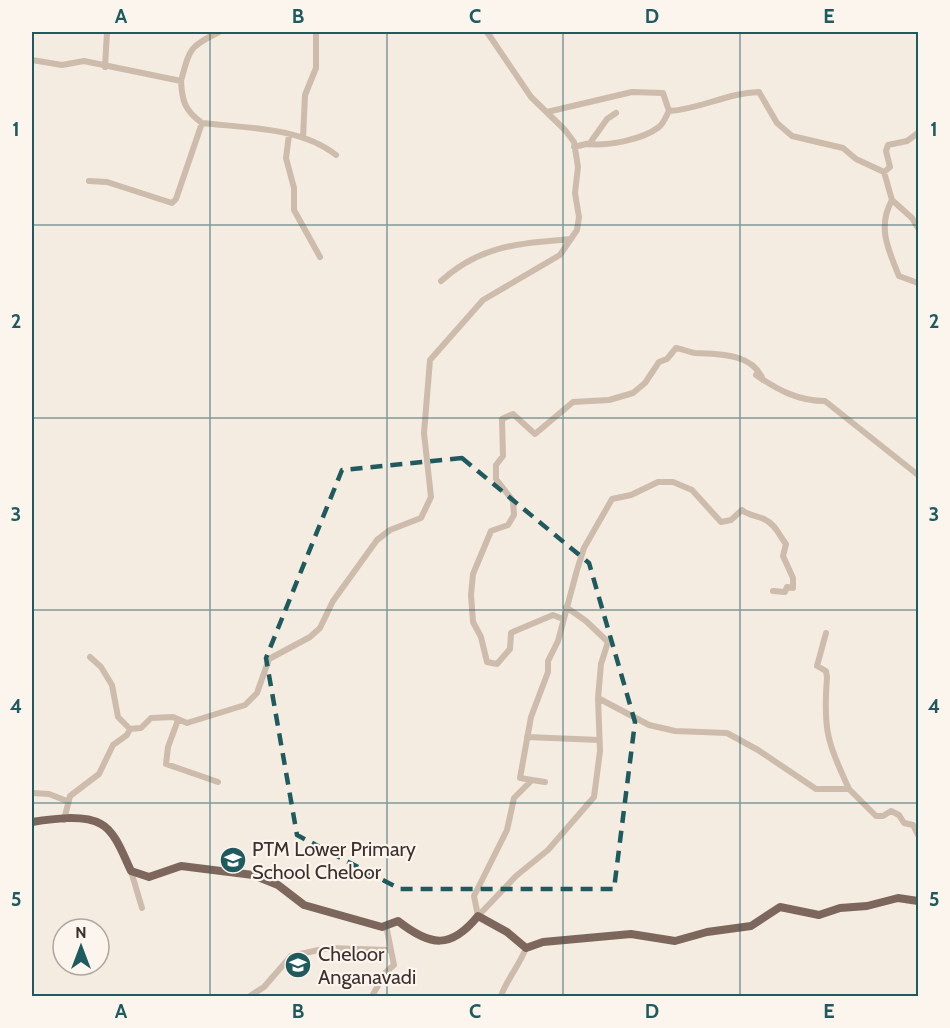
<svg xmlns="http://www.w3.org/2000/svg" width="950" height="1028" viewBox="0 0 950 1028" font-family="Cabin,sans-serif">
<rect width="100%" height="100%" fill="#f4ebe1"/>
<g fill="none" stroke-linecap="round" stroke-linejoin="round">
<path stroke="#cdbbac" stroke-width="6" d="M 32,60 L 62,65 L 84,61 L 181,81 C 190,48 189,47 219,32
M 105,67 L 107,32
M 181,81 C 182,101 185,111 202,123 C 246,128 301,127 336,155
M 547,112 L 632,92 L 663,93 L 669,111 C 702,109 726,93 759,92 L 777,123 L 792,136 L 843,148 L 856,159 L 884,172 L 892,200 L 912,218 L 918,228
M 289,135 L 286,158 L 294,188 L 294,210 L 320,257
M 303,138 L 305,95 L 316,68 L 316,32
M 587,144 C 608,146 642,140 659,127 C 664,123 666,116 669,111
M 574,147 L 590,143 L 607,119 L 616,113
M 884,172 L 890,167 L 886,151 L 888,145 L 907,141 L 918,133
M 89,181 L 107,182 L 172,203 L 176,199 L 202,123
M 892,200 C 877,227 888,249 899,276 L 918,283
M 441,281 C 482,244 519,244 571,239
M 756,375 C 778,390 798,401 825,401 L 918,475
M 566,607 L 586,621 L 608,642 L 601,664 L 598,698
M 563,619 L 553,615 L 515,631 L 511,633 L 510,649 L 497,664 L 487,662 L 481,637 L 473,622 L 471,595 L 473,574 L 491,531 L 508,525 L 514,515 L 513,501 L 496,479 L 496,465 L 503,456 L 502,419 L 513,414 L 535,434 L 573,402 L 609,400 L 633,393 L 645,383 L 659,362 L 667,359 L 676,348 C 683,349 688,352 695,353 C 719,354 753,353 763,380
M 826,633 L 817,666 L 826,671 L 827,677 C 823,730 827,741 849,789
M 90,657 L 101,667 L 112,685 L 118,717 L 130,729
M 178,720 L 168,747 L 166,764 L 218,782
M 527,737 L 599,740
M 532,780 L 520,778 L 531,717 L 548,672 L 548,661 L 558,641 L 577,570 L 584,548 L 612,499 L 631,495 L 658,482 L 673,482 L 692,490 L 721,522 L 731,520 L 742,510 C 749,516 756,515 764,519 C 775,524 779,535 786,544 L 783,556 L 793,578 L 793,588 L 787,587 L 785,592 L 773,591
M 545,782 L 532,780 L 514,798 L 507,830 L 474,896 L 478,916 L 516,876 L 548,850 L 594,797 L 600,751 L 598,698 L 649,725 L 675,731 L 727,733 L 758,750 L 816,789 L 849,789 L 876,816 L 883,816 L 891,811 L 899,815 L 904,823 L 913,825 L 918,835
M 32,793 L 49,794 L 67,801
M 64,820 L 70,796 L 99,774 L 113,745 L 127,735 L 130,729 L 141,728 L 151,718 L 173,717 L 187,723 L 245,705 L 257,693 L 269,659 L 310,637 L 320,628 L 333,601 L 377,540 L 390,530 L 421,518 L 431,497 L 424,433 L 430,360 L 483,300 L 560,255 L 577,230 L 579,217 L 575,193 L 578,167 L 574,142 L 565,130 L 531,97 L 487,32
M 131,871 L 142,908
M 250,996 L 264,987 L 291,956 L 328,948 L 389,950
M 372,996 L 386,972 L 394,965 L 386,925
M 501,996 C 507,979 519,966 526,948"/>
<path stroke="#7d675c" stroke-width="8" d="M 32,822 C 51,819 83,814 101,824 C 116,832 124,857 131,871 L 149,877 L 181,866 L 253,875 L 278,885 L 304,905 L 382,927 L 398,921 C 431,947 451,949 478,916 L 507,932 L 526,948 L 543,942 L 631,934 L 675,941 L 707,932 L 751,926 L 780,907 L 819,915 L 840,908 L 867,906 L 898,898 L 918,901"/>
</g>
<path fill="none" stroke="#1f5a5e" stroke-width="4.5" stroke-dasharray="12 8" stroke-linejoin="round" d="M 462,458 L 589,563 L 635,722 L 614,889 L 400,889 L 297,835 L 266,658 L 342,470 Z"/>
<path fill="none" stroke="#1f5a5e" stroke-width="1.5" stroke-opacity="0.55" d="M 210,32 L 210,996M 387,32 L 387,996M 563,32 L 563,996M 740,32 L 740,996M 32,225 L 918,225M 32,418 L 918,418M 32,610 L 918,610M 32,803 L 918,803"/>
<defs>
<symbol id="school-disc" viewBox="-11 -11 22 22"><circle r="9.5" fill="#1f5a5e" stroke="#fbf5ee"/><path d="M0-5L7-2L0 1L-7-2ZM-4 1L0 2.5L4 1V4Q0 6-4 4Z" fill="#fff"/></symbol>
</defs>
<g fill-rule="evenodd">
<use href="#school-disc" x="218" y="845" width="30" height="30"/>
<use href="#school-disc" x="283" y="950" width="30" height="30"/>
</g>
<g text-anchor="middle" stroke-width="4.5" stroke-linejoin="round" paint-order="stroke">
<g font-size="20" fill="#3b302b" stroke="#fbf5ee" text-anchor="start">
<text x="252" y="856">PTM Lower Primary<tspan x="252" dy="23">School Cheloor</tspan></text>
<text x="318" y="961">Cheloor<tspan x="318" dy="23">Anganavadi</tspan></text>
</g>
</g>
<rect width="950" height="1028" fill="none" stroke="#fbf5ee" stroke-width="66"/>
<g transform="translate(81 947)"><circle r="28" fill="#fbf5ee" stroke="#aea6a0" stroke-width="1.5"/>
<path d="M0-4.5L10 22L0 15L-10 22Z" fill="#1f5a5e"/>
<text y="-9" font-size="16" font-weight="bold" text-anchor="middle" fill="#3b302b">N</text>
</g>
<rect x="33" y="33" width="884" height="962" fill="none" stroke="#1f5a5e" stroke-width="2"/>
<g font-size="20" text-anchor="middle" font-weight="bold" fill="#1f5a5e">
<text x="121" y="23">A</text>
<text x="298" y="23">B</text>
<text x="475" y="23">C</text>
<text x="652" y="23">D</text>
<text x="829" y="23">E</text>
<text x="16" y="136">1</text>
<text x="934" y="136">1</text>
<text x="16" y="328">2</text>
<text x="934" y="328">2</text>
<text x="16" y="521">3</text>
<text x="934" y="521">3</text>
<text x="16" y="713">4</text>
<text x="934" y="713">4</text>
<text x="16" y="906">5</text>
<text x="934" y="906">5</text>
<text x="121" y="1018">A</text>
<text x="298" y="1018">B</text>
<text x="475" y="1018">C</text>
<text x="652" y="1018">D</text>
<text x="829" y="1018">E</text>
</g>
</svg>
